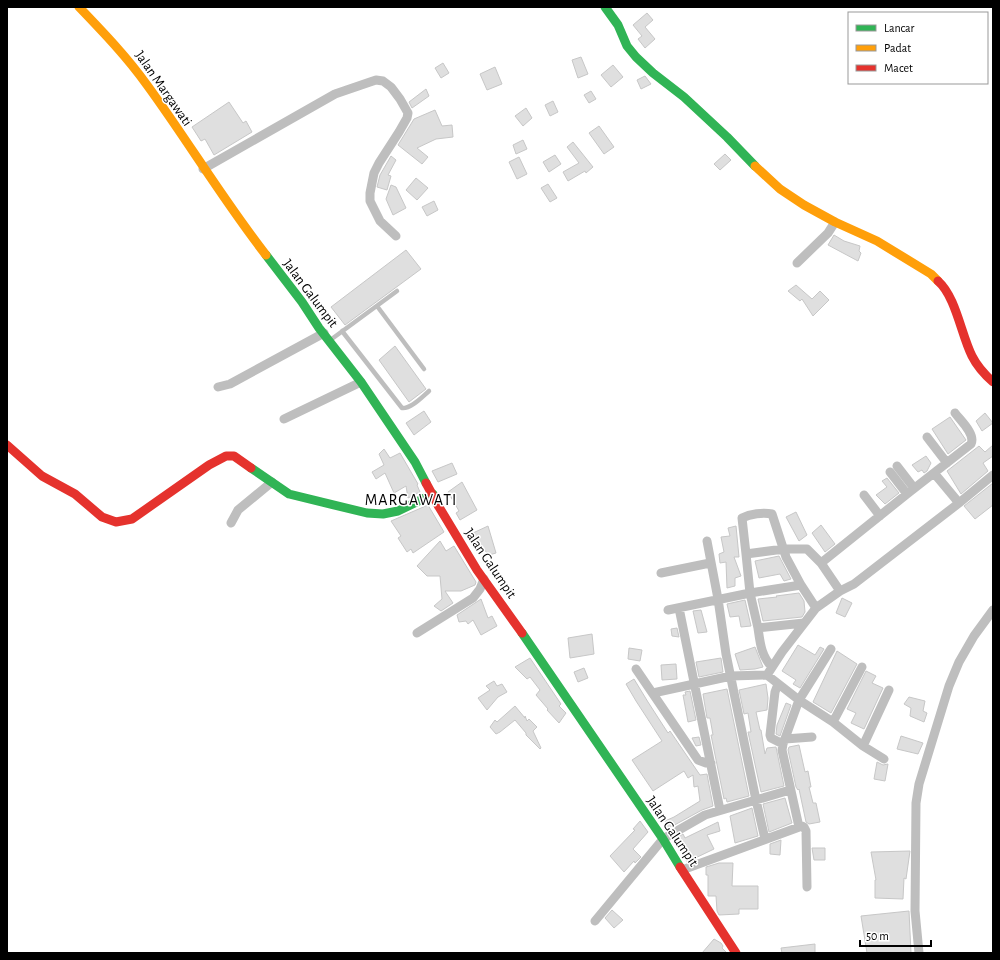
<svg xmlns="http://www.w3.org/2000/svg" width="1000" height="960" viewBox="0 0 1000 960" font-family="'Alegreya Sans',sans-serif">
<rect width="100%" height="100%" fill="#fff"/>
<path fill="#dfdfdf" stroke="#c7c7c7" d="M 647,13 L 653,20 L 645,27 L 655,39 L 645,48 L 638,39 L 642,36 L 633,25 Z
M 581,57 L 588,74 L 578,78 L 572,60 Z
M 443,63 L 449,73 L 441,78 L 435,68 Z
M 613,65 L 623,77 L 611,87 L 601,75 Z
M 495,67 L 502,84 L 487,90 L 480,74 Z
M 645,76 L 651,84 L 641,89 L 637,80 Z
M 426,89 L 429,96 L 412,108 L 409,102 Z
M 591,91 L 596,99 L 589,103 L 584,95 Z
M 553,101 L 558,112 L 550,116 L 545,105 Z
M 229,102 L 243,123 L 246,121 L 252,132 L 214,155 L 205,139 L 201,141 L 192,127 Z
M 526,108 L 532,118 L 523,126 L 515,116 Z
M 435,110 L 442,126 L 452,125 L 453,137 L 436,139 L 417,148 L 428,157 L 422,164 L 398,145 L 414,119 Z
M 599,126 L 614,147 L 604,154 L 589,133 Z
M 523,140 L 527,149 L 516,154 L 513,145 Z
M 573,142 L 593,167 L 586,173 L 585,171 L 568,181 L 563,172 L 579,163 L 567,147 Z
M 725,154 L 731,160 L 720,170 L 714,164 Z
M 555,155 L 561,164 L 549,172 L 543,162 Z
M 391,156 L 396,160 L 388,175 L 391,176 L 387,190 L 377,187 L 380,175 Z
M 519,157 L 527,174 L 517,179 L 509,162 Z
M 416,178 L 428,188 L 417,200 L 406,190 Z
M 548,184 L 557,198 L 550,202 L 541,188 Z
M 391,185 L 396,187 L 406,208 L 393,215 L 386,199 Z
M 434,201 L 438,210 L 427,216 L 422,207 Z
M 834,235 L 844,241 L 860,246 L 859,251 L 861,253 L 858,261 L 828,245 Z
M 406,250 L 421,269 L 345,325 L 331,307 Z
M 796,285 L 812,299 L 820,291 L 829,300 L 813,316 L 802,299 L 800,301 L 788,291 Z
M 395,346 L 426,389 L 409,402 L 379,360 Z
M 424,411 L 431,422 L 414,435 L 406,423 Z
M 985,413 L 993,423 L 982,431 L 976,421 Z
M 950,417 L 966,440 L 948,454 L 932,429 Z
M 993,445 L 993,456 L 983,463 L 988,471 L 961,494 L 947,471 L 979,446 L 985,452 Z
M 384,449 L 390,458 L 400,453 L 418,484 L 417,485 L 420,492 L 408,498 L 406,486 L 394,493 L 385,473 L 376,479 L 372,472 L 384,465 L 379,454 Z
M 926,456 L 931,463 L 927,471 L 924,473 L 922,470 L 918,472 L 912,465 Z
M 452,463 L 457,474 L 438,482 L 432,471 Z
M 887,478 L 899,493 L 885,504 L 876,495 L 887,487 L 882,481 Z
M 462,482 L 477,510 L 460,520 L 456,513 L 459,511 L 448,492 Z
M 993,483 L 993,505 L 975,519 L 964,506 Z
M 428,505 L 444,532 L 413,553 L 411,549 L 407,552 L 398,538 L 401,536 L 391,521 Z
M 796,512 L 807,535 L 799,541 L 786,517 Z
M 821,525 L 835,544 L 825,552 L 812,533 Z
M 488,526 L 496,553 L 489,555 L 478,543 L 475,544 L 472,537 L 474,535 L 473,533 Z
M 736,526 L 739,557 L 734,557 L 741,576 L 735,578 L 735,586 L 727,588 L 726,562 L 720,563 L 719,554 L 724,552 L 721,537 L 730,536 L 728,528 Z
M 440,541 L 446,551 L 454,546 L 476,582 L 475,585 L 461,591 L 445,591 L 453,603 L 441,611 L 434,606 L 442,599 L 440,576 L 427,576 L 417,566 Z
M 779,556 L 791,579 L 784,581 L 780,574 L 759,578 L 755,561 Z
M 799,593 L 804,601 L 805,612 L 802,617 L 763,621 L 758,599 L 777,597 L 776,596 Z
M 842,598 L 852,603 L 845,617 L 836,613 Z
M 481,599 L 488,618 L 492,616 L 497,626 L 481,635 L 473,620 L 468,624 L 466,621 L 459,622 L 457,615 Z
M 745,600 L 751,626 L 741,627 L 739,616 L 730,617 L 727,604 Z
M 701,610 L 707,632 L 698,633 L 693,611 Z
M 677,628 L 679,637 L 672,636 L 671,629 Z
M 592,634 L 594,654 L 570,658 L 568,638 Z
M 798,645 L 815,655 L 820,647 L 824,649 L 800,688 L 793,684 L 796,680 L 782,671 Z
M 755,647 L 763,667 L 755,669 L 740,670 L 735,654 Z
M 629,648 L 642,650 L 640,661 L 628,659 Z
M 837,651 L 857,664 L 831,713 L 813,702 Z
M 530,658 L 561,704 L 559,706 L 566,713 L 559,723 L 547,710 L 548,709 L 536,695 L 540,690 L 530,677 L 527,679 L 515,667 Z
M 721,658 L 723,672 L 699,677 L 696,662 Z
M 676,664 L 677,679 L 662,680 L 661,665 Z
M 584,668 L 588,678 L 578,682 L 574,672 Z
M 866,671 L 876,676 L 872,683 L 883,688 L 864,729 L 851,723 L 856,713 L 847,709 Z
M 634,679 L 648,702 L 668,733 L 670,731 L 700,775 L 707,774 L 713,806 L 702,810 L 669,828 L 665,821 L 674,817 L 700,801 L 698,786 L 694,787 L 693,775 L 688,778 L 684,771 L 653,791 L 632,760 L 662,741 L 636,701 L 626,684 Z
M 494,681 L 497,686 L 502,684 L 507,692 L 498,697 L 487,710 L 478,698 L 490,690 L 486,686 Z
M 766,684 L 768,698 L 767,710 L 756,712 L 760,730 L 761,730 L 765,754 L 767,748 L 776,747 L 784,786 L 761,792 L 748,732 L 751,732 L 748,713 L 744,714 L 739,690 Z
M 727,689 L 749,796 L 727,802 L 726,798 L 724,799 L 711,735 L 713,735 L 710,718 L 707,718 L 703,694 Z
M 690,691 L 696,720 L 688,722 L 683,695 L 686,695 L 685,692 Z
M 909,697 L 925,701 L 923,711 L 927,713 L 924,722 L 910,716 L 911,708 L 904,704 Z
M 786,703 L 791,705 L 780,736 L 776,734 L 777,725 Z
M 515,706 L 525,718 L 525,716 L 527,721 L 529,719 L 537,727 L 533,731 L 541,748 L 540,749 L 526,735 L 526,733 L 515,720 L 500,732 L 496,734 L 490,727 L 495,720 L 497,722 Z
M 901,736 L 923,743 L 918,754 L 897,749 Z
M 699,737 L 701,745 L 696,746 L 692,738 Z
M 799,745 L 805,772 L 808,771 L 811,787 L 809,787 L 813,803 L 816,803 L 820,822 L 809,824 L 806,822 L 799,789 L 798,790 L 796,787 L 788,750 L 789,747 Z
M 877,762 L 883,765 L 888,764 L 885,781 L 874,779 Z
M 785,798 L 792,823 L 769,832 L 763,804 Z
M 752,808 L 758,836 L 735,843 L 730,816 Z
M 640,821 L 648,832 L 633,849 L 641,857 L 635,863 L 634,861 L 624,872 L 610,856 L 635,830 L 633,829 Z
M 718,822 L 720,831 L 707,835 L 714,849 L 687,862 L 676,838 L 683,834 L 685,838 Z
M 781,840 L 780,855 L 770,854 L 770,844 Z
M 812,848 L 825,848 L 825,860 L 814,860 Z
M 910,851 L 906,879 L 904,878 L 903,899 L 875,898 L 875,880 L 876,880 L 871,852 Z
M 719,863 L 733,863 L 732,886 L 758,886 L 758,909 L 739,909 L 739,914 L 719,915 L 717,911 L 716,896 L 708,896 L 708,875 L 706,875 L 706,867 Z
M 612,910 L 623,920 L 614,928 L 605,918 Z
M 909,911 L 911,953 L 867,953 L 861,916 Z
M 714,939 L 721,943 L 723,946 L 722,948 L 727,953 L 702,953 Z
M 815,944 L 815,953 L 782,953 L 781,948 Z"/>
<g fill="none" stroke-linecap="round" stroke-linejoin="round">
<path stroke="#bebebe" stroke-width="4.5" d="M 377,306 L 424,369
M 342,331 L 402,408 C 411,409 422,397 429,391
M 329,341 L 397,291"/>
<path stroke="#bebebe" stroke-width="9" d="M 203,169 L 335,94 L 370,82 L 376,80 L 383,81 L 391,87 L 400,99 L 408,113 L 407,118 L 399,132 L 379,163 L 374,173 L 370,193 L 370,201 L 380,221 L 396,236
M 797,263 L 828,233 L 835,222
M 218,387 L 230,384 L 324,333
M 284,419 L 361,382
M 927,437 L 947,463
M 897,466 L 914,488
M 890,472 L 907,494
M 864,495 L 880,516
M 959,503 L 993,475
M 231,523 L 238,510 L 272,482
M 707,541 L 718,599 L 726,654 L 756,800 L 765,839
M 746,554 L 742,518 C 750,514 763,512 772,514 L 786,557 L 801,585 L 750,593 L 758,628 L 804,623
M 661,573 L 710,563
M 801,585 L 816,608
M 840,591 L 854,584 L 959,503 L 934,473
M 679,608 L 720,810
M 668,610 L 750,593 L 746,554 L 784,549 L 807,549 L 821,563
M 758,628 C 760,642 761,656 772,667
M 417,633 L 473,598 L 480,589 L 484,579
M 636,669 L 698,760 L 706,763 L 711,763
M 767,675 L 782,652 L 816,608 L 840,591 L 821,563 L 907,494 L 971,444 C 976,434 960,420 955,413
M 778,684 L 775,692 L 770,735 L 771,738 L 783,744
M 653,693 L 731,676 L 767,675 L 799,700 L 833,722 L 863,746 L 889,690
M 833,722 L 862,667
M 785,739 L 812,737
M 863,746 L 884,759
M 799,827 L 782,750 L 783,744 L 799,700 L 831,649
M 682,870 L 802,826 L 804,827 L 806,831 L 807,887
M 595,921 L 663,839 L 705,815 L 790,790
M 919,953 L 915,911 L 916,803 L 919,784 L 949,686 L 959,662 L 974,636 L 993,610"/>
<path stroke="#30b455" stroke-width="9" d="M 605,7 L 618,25 L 627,46 L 636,57 L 653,73 L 684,97 L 727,137 L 755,166
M 266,255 L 302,302 L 319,328 L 361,382 L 415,462 L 426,483
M 251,468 L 289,494 L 367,513 L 383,514 L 398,511 L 433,494
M 522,633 L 663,839 L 680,867"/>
<path stroke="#ff9f0a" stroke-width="9" d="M 79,7 C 103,32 127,57 147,85 C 188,141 223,200 266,255
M 755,166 L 780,189 L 804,205 L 835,222 L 877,241 L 931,274 L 938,281"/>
<path stroke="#e5322d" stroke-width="9" d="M 938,281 C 956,297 961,334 972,356 C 977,366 984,374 993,382
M 7,445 L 42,476 L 75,494 L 102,517 L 116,522 L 132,519 L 209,465 L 226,456 L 234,456 L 251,468
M 426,483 L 439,507 L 477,570 L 522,633
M 680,867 L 736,953"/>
</g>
<g text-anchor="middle" stroke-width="3" stroke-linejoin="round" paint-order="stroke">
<g font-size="14" fill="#000" stroke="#fff">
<text transform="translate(164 88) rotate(55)" y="5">Jalan Margawati</text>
<text transform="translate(311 293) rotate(53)" y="5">Jalan Galumpit</text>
<text transform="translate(491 563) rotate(56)" y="5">Jalan Galumpit</text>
<text transform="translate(673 831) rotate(56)" y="5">Jalan Galumpit</text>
</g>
<g font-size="16" letter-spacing="1" fill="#000" stroke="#fff">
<text x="411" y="505">MARGAWATI</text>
</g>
</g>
<rect width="1000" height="960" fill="none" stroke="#000000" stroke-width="16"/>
<rect x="848" y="12" width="140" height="72" fill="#ffffff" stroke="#999999"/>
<rect x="856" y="25" width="20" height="6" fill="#30b455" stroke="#999999"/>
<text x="884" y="32" font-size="12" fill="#000000">Lancar</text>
<rect x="856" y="45" width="20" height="6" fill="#ff9f0a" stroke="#999999"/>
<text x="884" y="52" font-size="12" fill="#000000">Padat</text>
<rect x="856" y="65" width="20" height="6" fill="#e5322d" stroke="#999999"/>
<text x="884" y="72" font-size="12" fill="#000000">Macet</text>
<path d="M860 940v6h71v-6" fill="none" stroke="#000000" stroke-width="2"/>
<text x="866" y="940" font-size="12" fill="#000000" stroke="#ffffff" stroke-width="3" paint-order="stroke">50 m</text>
</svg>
